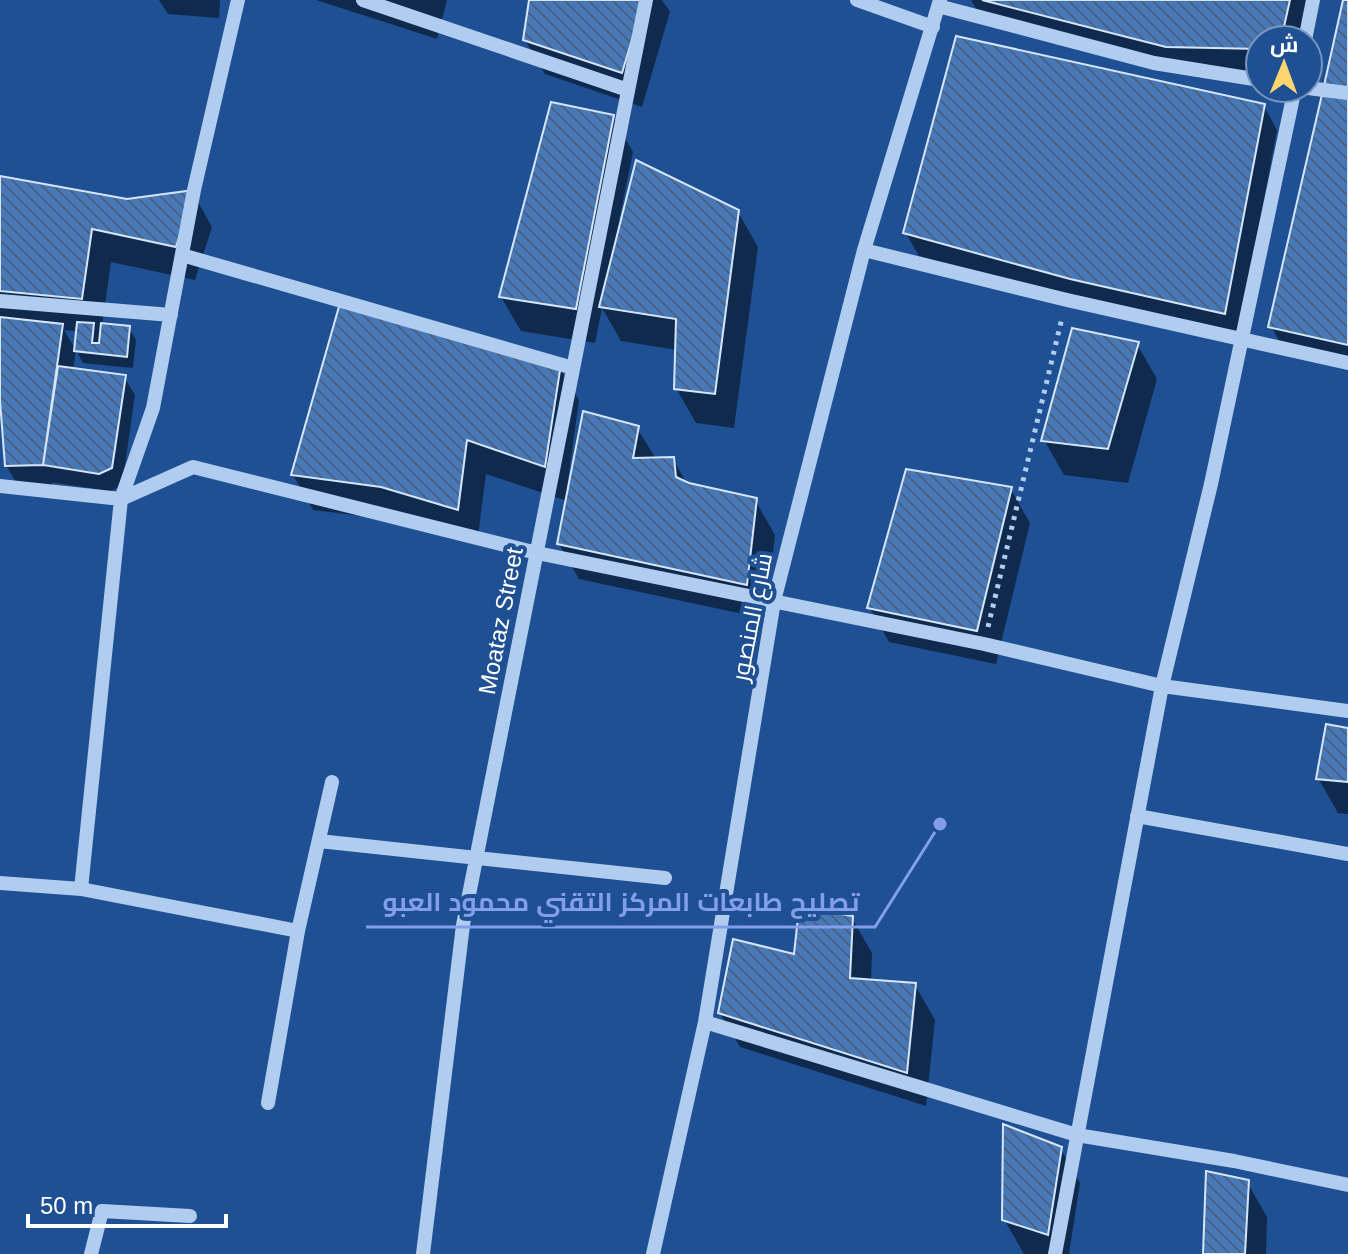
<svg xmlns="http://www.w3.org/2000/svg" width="1348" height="1254" viewBox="0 0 1348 1254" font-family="Helvetica,Cairo,sans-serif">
<defs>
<pattern id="building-back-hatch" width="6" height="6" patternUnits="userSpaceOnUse" patternTransform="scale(2)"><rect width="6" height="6" fill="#4779b9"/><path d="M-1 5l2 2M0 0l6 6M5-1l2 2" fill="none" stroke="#4a6282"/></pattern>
</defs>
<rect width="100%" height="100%" fill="#1e5093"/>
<path fill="#0007" fill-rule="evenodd" d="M 159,0 L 220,0 L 219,18 L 168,14 Z
M 316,0 L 447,0 L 437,39 Z
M 531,0 L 662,0 L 670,12 L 642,107 L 545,74 L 525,40 Z
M 971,0 L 1308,0 L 1299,40 L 1260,40 L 1260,72 L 1181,70 L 983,20 Z
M 1344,0 L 1348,0 L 1348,365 L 1284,350 L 1271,326 Z
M 1264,106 L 1277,130 L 1238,338 L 919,256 L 905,232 Z
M 613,117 L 633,152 L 619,221 L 738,212 L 758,247 L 734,428 L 696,423 L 676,388 L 677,350 L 621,341 L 602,308 L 595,343 L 521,331 L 501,297 Z
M 0,178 L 127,201 L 193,193 L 212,227 L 195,280 L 111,262 L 102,326 L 129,328 L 136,340 L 133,368 L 83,363 L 76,350 L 73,370 L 124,377 L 135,395 L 122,486 L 110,491 L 56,483 L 51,483 L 54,489 L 20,489 L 6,465 L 3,410 L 0,410 ZM 64,330 L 78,331 L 76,350 Z
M 1137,344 L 1157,379 L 1128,483 L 1064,475 L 1044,440 Z
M 559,366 L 579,400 L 567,487 L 570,488 L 637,428 L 656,459 L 673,459 L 687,484 L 755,500 L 775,535 L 766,619 L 579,579 L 559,544 L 567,501 L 486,474 L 477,544 L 402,521 L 313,510 L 293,475 Z
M 1010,488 L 1030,523 L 996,664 L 889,642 L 870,608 Z
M 1348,730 L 1348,814 L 1338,813 L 1318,778 Z
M 815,912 L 852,918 L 872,953 L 871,982 L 915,985 L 935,1020 L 926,1106 L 740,1047 L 720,1013 L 796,957 Z
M 1060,1148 L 1080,1183 L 1069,1254 L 1024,1254 L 1004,1219 Z
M 1247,1182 L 1267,1217 L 1266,1254 L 1205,1254 Z"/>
<path fill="url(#building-back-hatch)" stroke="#d6e6fa" stroke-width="2" d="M 529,0 L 644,0 L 622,73 L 523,40 Z
M 982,0 L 1290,0 L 1281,40 L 1260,40 L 1260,49 L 1166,47 Z
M 1343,0 L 1348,0 L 1348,92 L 1323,90 Z
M 956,36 L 1265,104 L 1225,314 L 1070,279 L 903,233 Z
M 1323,90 L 1348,97 L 1348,345 L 1268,327 Z
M 551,102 L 614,115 L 576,309 L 499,297 Z
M 636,160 L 739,210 L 715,394 L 674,389 L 676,319 L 599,307 Z
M 0,176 L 127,199 L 194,190 L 176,247 L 92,229 L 82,299 L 0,291 Z
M 342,296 L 561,364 L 545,467 L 467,440 L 458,510 L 381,487 L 291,475 Z
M 0,317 L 63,324 L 43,465 L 5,466 L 0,401 Z
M 77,322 L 94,323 L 92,343 L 99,343 L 101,323 L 130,326 L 127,357 L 74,351 Z
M 1072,328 L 1139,342 L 1108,449 L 1041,441 Z
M 58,366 L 126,375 L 112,468 L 99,474 L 43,465 Z
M 583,411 L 639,426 L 633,458 L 674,457 L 676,477 L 689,483 L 757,498 L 747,585 L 557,544 Z
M 906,469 L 1012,487 L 977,631 L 867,608 Z
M 1326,724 L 1348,728 L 1348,782 L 1316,779 Z
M 800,899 L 816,910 L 853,916 L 850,978 L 916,983 L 907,1073 L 718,1013 L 733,939 L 794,954 Z
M 1003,1124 L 1062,1147 L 1048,1235 L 1002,1220 Z
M 1206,1171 L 1249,1180 L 1245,1254 L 1203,1254 Z"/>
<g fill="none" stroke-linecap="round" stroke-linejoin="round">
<path stroke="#b0ccee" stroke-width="5" stroke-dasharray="4 6" stroke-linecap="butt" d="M 988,627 L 1062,318"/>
<path stroke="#b0ccee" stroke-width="14" d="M 363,0 L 628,90
M 857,0 L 933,27
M 938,6 L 1154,63 L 1260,80
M 1305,40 L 1313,0
M 1308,88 L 1348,93
M 864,250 L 1067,300 L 1348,363
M 182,255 L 573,368
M 0,301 L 171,315
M 0,486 L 121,499 L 193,467 L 537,553 L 984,644 L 1162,686 L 1348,711
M 1137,816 L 1348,854
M 319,841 L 665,878
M 0,883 L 81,889 L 298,931
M 81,889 L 121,499 L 153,408 L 194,190 L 238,0
M 705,1022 L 1077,1135 L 1234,1161 L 1348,1185
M 268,1103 L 298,931 L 332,782
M 91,1254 L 102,1211 L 190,1216
M 423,1254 L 463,925 L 646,0
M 653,1254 L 705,1022 L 774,601 L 864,250 L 940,0
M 1055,1254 L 1162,686 L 1211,484 L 1295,88"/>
</g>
<g text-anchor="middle" stroke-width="8" stroke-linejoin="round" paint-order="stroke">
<g font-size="24" fill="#fff" stroke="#1e5093">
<text transform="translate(752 617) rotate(-79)" y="8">شارع المنصور</text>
<text transform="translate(501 621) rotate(-79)" y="8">Moataz Street</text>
</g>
</g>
<path fill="none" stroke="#839eea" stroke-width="3" d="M940 824L875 927H366"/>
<circle fill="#839eea" stroke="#1e5093" stroke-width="3" cx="940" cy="824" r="8"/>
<g font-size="26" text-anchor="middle" font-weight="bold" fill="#839eea" stroke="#1e5093" stroke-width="8" stroke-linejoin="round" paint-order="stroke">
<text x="621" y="911">تصليح طابعات المركز التقني محمود العبو</text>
</g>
<g transform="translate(1284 64) rotate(1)"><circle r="38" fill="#1e5093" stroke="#7896be" stroke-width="2"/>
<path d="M0-6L14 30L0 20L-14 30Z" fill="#fcd570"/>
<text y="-12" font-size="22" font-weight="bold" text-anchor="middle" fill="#ffffff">ش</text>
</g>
<path d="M28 1214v12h198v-12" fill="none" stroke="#ffffff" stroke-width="4"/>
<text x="40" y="1214" font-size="24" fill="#ffffff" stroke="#1e5093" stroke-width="6" paint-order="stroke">50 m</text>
</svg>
